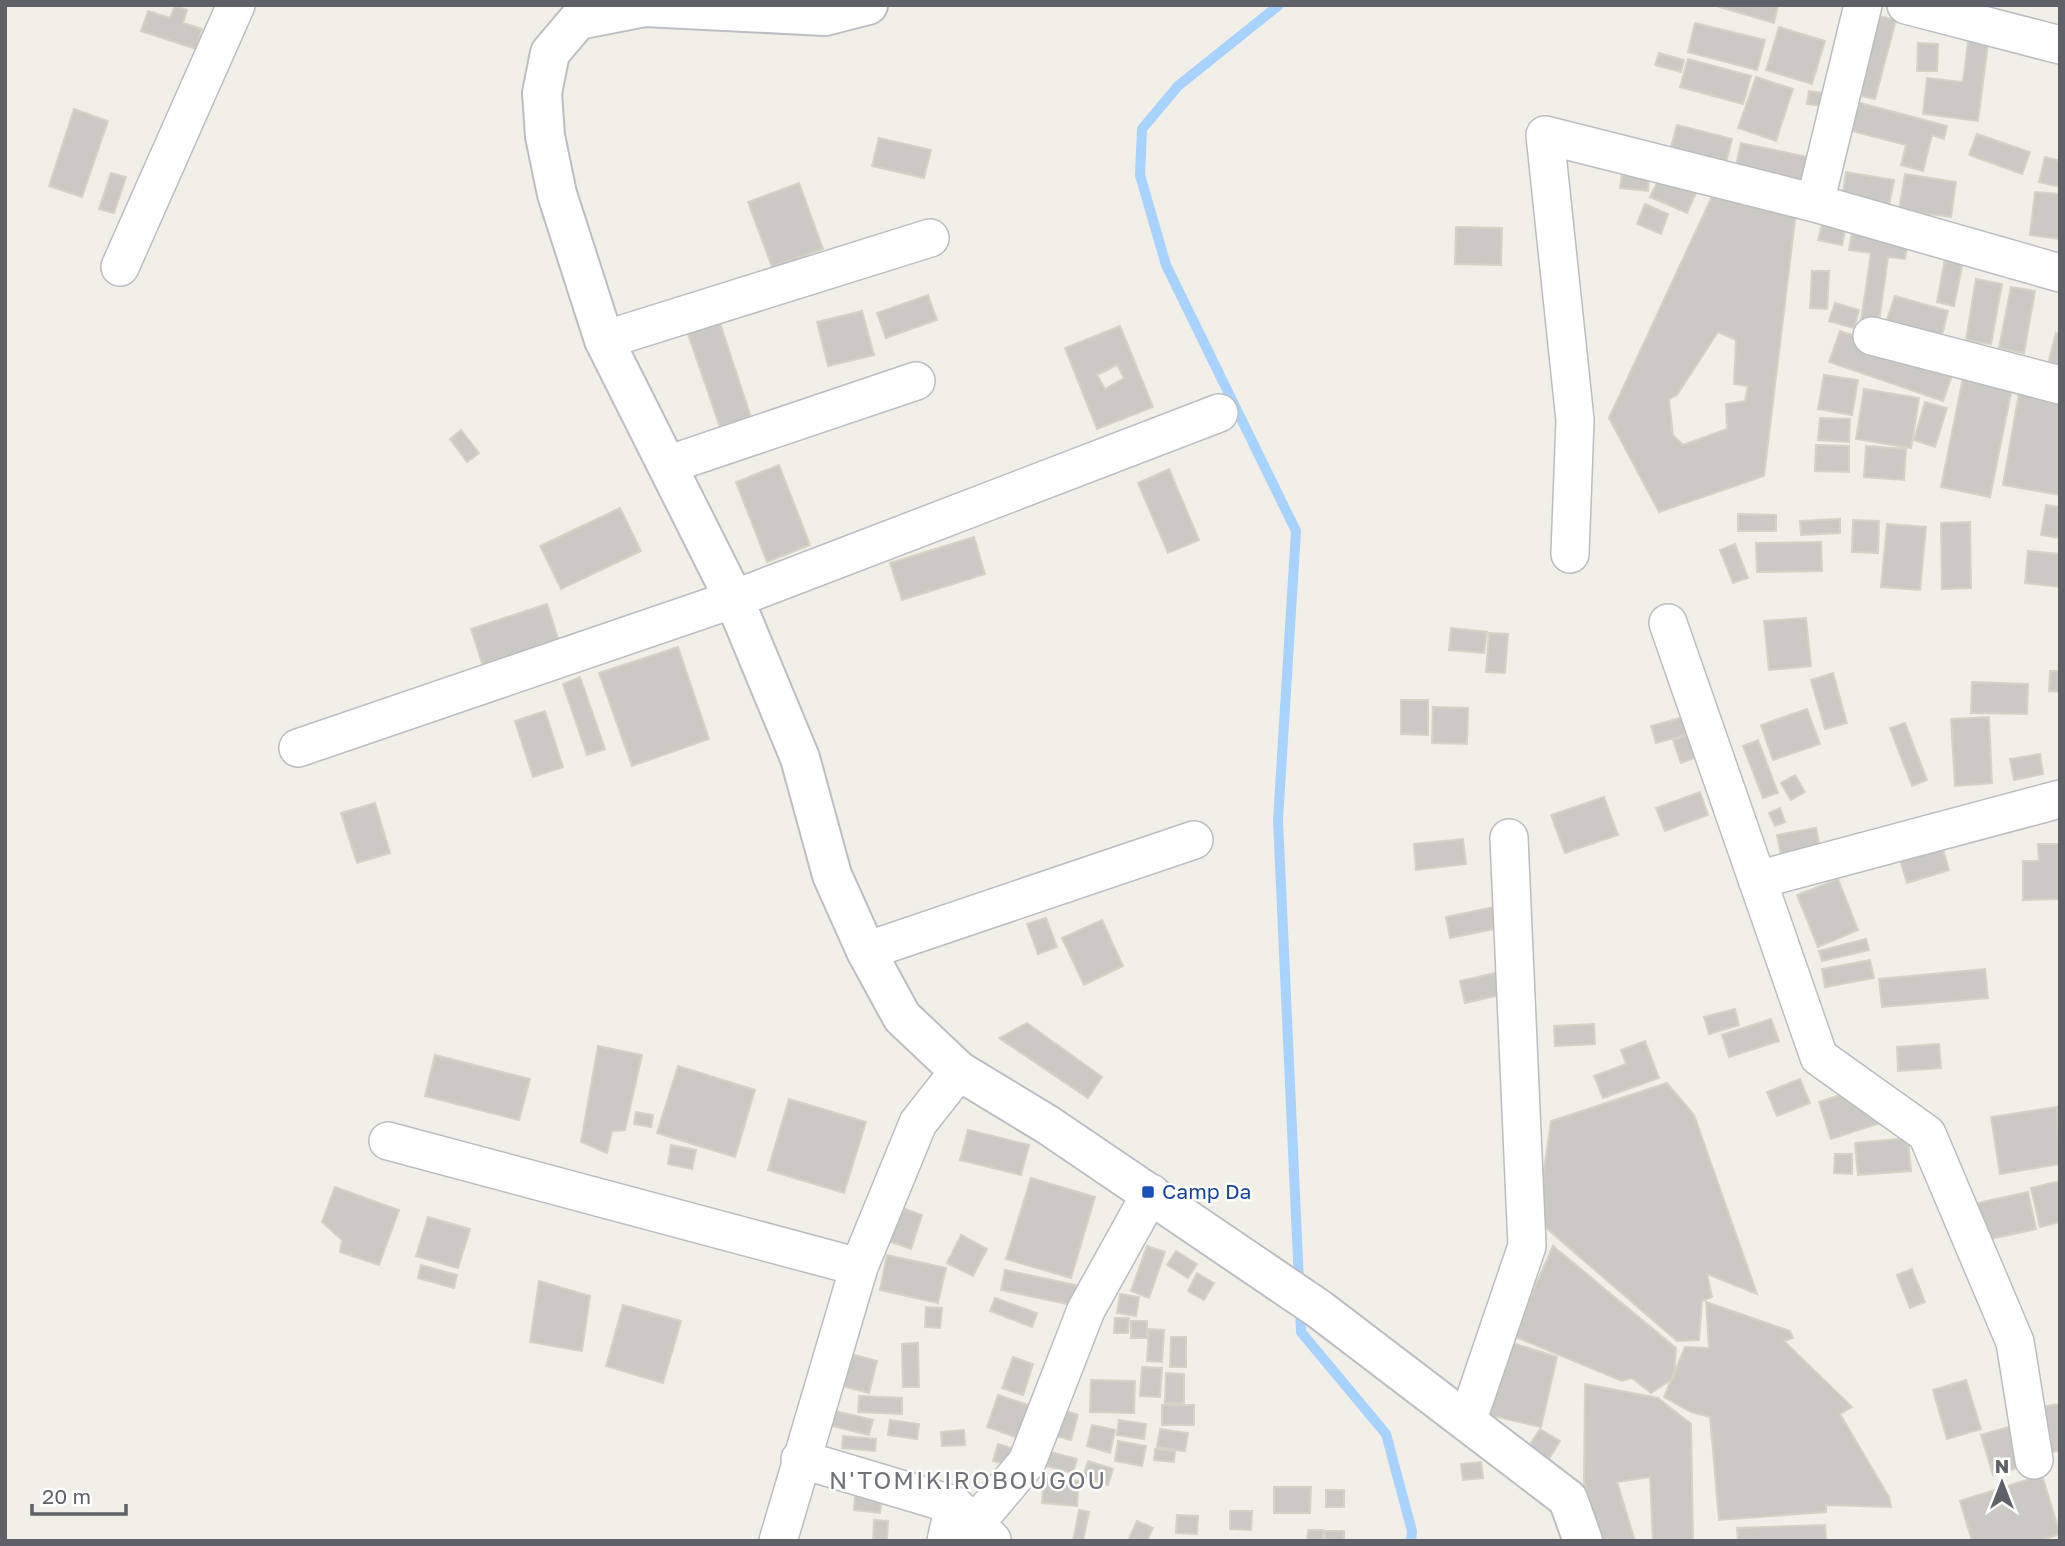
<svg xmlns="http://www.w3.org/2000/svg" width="2065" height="1546" viewBox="0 0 2065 1546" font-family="'Golos Text',sans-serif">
<rect width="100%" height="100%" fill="#f1efe7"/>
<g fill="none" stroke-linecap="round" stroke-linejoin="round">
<path stroke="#a8d2ff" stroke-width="10" d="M 1279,5 L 1178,86 L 1142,129 L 1140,175 L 1166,265 L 1296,531 L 1278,820 L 1299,1283
M 1300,1309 L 1301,1332 L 1386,1434 L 1412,1531 L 1411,1541"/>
</g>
<path fill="#ccc9c4" stroke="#d6d2c5" stroke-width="2" fill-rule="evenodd" d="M 1713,5 L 1778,5 L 1774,23 Z
M 175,6 L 187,10 L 183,23 L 202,29 L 196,49 L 141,31 L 148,11 L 170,18 Z
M 1875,15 L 1896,20 L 1875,99 L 1854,94 Z
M 1695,23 L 1765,40 L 1757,70 L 1688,52 Z
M 1779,27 L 1825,41 L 1812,84 L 1766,70 Z
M 1969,34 L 1989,36 L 1978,121 L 1923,114 L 1927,78 L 1963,82 Z
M 1918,43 L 1938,44 L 1937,71 L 1917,71 Z
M 1659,53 L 1684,60 L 1681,72 L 1655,65 Z
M 1688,59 L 1751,76 L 1743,104 L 1680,87 Z
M 1756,77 L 1793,89 L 1776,141 L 1738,128 Z
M 1809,91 L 1824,93 L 1822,106 L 1807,104 Z
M 1849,100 L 1947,126 L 1944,139 L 1932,135 L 1923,171 L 1901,165 L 1906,145 L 1841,128 Z
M 74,109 L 108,121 L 82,197 L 49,186 Z
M 1677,125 L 1732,139 L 1725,167 L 1669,154 Z
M 1977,134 L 2030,152 L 2022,174 L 1969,155 Z
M 879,138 L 931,150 L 924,178 L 872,166 Z
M 1741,143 L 1808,157 L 1801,188 L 1734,174 Z
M 2045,157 L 2060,161 L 2060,187 L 2039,182 Z
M 1622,172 L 1649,175 L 1648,191 L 1620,188 Z
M 1846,172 L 1894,180 L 1889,206 L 1842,199 Z
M 111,173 L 126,177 L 114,213 L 99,209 Z
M 1905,174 L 1956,182 L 1951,217 L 1899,210 Z
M 1660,177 L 1696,193 L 1687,213 L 1650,197 Z
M 799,183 L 823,249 L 772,267 L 748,202 Z
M 1715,190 L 1796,212 L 1764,476 L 1659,512 L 1609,418 ZM 1718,332 L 1736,340 L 1734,384 L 1748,386 L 1745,401 L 1726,404 L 1727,429 L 1683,445 L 1673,435 L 1669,399 L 1677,395 Z
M 2035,192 L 2060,194 L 2060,239 L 2030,235 Z
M 1645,204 L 1668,214 L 1661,234 L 1637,224 Z
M 1822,225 L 1845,230 L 1842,245 L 1818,240 Z
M 1456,227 L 1502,228 L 1501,265 L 1455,264 Z
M 1852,233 L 1908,241 L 1905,259 L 1888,257 L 1878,329 L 1860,327 L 1871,253 L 1849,250 Z
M 1946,253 L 1964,257 L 1954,306 L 1937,302 Z
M 1812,271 L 1829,271 L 1827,309 L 1810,308 Z
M 1976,279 L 2002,284 L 1991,344 L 1966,340 Z
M 2011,287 L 2035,291 L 2024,353 L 1999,348 Z
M 928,295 L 937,320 L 886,338 L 877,313 Z
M 1895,296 L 1948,311 L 1941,339 L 1886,322 Z
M 1835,303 L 1859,310 L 1854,328 L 1829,321 Z
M 862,311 L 874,355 L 828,366 L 817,322 Z
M 719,320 L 753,423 L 722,433 L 687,331 Z
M 1120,326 L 1153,407 L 1097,429 L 1065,348 ZM 1117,365 L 1124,378 L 1105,389 L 1097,375 Z
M 1840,331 L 1954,370 L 1943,401 L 1829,362 Z
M 2056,333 L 2060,334 L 2060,367 L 2048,364 Z
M 1965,368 L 2014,378 L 1990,497 L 1941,487 Z
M 1824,375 L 1858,380 L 1852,415 L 1818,409 Z
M 2020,387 L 2060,394 L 2060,495 L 2003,485 Z
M 1864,389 L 1919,398 L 1911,448 L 1856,439 Z
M 1925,402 L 1947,408 L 1935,447 L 1914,440 Z
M 1820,418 L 1850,419 L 1849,442 L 1818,440 Z
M 461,430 L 479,453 L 467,462 L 450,439 Z
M 1816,445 L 1849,446 L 1849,472 L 1815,471 Z
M 1866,446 L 1906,449 L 1904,480 L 1864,477 Z
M 779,465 L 810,545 L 767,562 L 736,482 Z
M 1169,469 L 1199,540 L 1168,553 L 1138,483 Z
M 2046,505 L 2060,507 L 2060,538 L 2041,535 Z
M 620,508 L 641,551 L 561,589 L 540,546 Z
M 1738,514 L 1776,515 L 1776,531 L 1738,531 Z
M 1840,519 L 1840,533 L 1801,535 L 1800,521 Z
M 1853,520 L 1879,521 L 1878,553 L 1852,552 Z
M 1970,522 L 1971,588 L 1942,589 L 1941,523 Z
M 1887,524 L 1926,527 L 1920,590 L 1881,587 Z
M 974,537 L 985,574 L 902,600 L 890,563 Z
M 1821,542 L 1822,571 L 1757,572 L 1756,543 Z
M 1735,544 L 1748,578 L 1733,583 L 1720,550 Z
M 2028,551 L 2060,554 L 2060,587 L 2025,583 Z
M 547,604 L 559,641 L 483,666 L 471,629 Z
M 1806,618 L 1811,666 L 1769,670 L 1764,621 Z
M 1451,628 L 1487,632 L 1484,653 L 1449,650 Z
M 1489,633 L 1508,634 L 1505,673 L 1486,672 Z
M 678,647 L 709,739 L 632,766 L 599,673 Z
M 2050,671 L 2060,671 L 2060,692 L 2049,691 Z
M 1833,673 L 1847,723 L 1825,729 L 1811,680 Z
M 580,677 L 605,749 L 587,755 L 563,684 Z
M 1972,682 L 2028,684 L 2027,714 L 1971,713 Z
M 1401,700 L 1428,700 L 1428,735 L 1401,734 Z
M 1433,707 L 1468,708 L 1467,744 L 1432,743 Z
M 1807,709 L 1820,744 L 1773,760 L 1761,725 Z
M 545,711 L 563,767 L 533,777 L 515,721 Z
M 1684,717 L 1689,734 L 1656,743 L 1651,726 Z
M 1989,717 L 1992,783 L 1955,786 L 1951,719 Z
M 1905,723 L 1927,780 L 1912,786 L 1890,728 Z
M 1694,733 L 1702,755 L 1681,763 L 1673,740 Z
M 1758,740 L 1778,793 L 1763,798 L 1743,746 Z
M 2040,754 L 2043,774 L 2014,780 L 2010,759 Z
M 1795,775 L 1805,792 L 1791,800 L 1781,783 Z
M 1700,792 L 1708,815 L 1665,831 L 1656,808 Z
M 1604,797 L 1618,835 L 1565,853 L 1551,815 Z
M 375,803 L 390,853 L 357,863 L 341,813 Z
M 1780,808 L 1785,822 L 1775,826 L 1769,813 Z
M 1816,828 L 1820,848 L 1781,855 L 1777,835 Z
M 1463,839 L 1466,864 L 1416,870 L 1414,844 Z
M 2038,844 L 2060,844 L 2060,899 L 2023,900 L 2023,861 L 2039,861 Z
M 1942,846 L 1949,870 L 1907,883 L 1900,860 Z
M 1838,879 L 1858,930 L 1818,947 L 1797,895 Z
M 1494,907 L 1499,928 L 1450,938 L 1446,917 Z
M 1046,918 L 1057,947 L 1038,954 L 1027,924 Z
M 1102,920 L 1123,966 L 1084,985 L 1062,938 Z
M 1866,939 L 1869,950 L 1822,961 L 1819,951 Z
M 1870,960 L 1874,978 L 1825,987 L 1822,969 Z
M 1985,969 L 1988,998 L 1882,1007 L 1879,979 Z
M 1504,971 L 1509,993 L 1465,1003 L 1460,981 Z
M 1735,1009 L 1739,1025 L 1709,1034 L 1704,1017 Z
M 1771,1019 L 1779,1041 L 1729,1057 L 1722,1035 Z
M 1027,1023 L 1102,1077 L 1088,1098 L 999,1038 Z
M 1594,1024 L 1595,1044 L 1555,1046 L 1554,1026 Z
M 1645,1041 L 1659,1078 L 1603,1098 L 1594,1076 L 1626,1064 L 1621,1050 Z
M 1939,1044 L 1941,1068 L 1898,1071 L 1897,1047 Z
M 598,1046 L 642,1055 L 625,1130 L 612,1131 L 607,1153 L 581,1142 Z
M 435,1055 L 530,1079 L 519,1120 L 425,1096 Z
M 678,1066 L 755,1090 L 735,1157 L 657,1133 Z
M 1800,1079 L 1810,1103 L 1777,1116 L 1767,1092 Z
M 1667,1083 L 1694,1115 L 1757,1294 L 1707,1274 L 1712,1297 L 1702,1301 L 1699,1340 L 1677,1341 L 1537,1220 L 1551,1121 Z
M 1871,1085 L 1883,1122 L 1831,1139 L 1819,1102 Z
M 789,1099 L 866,1122 L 844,1193 L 768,1170 Z
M 2057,1107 L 2060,1164 L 2000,1174 L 1991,1117 Z
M 636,1112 L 653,1115 L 651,1127 L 634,1124 Z
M 968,1130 L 1029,1145 L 1021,1175 L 960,1160 Z
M 1908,1138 L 1911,1171 L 1858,1175 L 1855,1143 Z
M 671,1145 L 696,1150 L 692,1169 L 668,1164 Z
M 1835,1154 L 1852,1154 L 1852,1174 L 1834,1173 Z
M 1031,1178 L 1095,1197 L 1071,1278 L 1006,1259 Z
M 2060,1181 L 2060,1222 L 2040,1227 L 2031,1188 Z
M 335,1187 L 399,1210 L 379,1265 L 340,1252 L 342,1240 L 322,1222 Z
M 2028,1192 L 2036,1229 L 1986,1240 L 1978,1203 Z
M 900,1207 L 922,1215 L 911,1249 L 888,1241 Z
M 428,1217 L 470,1229 L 458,1268 L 416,1256 Z
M 961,1235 L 987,1249 L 973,1276 L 947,1263 Z
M 1147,1246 L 1165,1252 L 1149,1298 L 1131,1291 Z
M 1553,1246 L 1676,1348 L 1674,1378 L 1651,1393 L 1632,1378 L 1622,1381 L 1513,1336 Z
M 1176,1251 L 1197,1264 L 1188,1278 L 1167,1265 Z
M 887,1255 L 946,1268 L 938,1303 L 880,1290 Z
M 421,1265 L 457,1275 L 454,1288 L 418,1278 Z
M 1912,1269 L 1925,1302 L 1910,1308 L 1897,1275 Z
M 1005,1270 L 1080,1286 L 1076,1306 L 1001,1290 Z
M 1197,1273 L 1214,1283 L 1204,1300 L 1188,1291 Z
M 539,1281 L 590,1296 L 582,1351 L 530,1342 Z
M 1120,1294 L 1139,1297 L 1136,1316 L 1117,1313 Z
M 995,1298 L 1037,1313 L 1032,1327 L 990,1311 Z
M 1706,1302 L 1790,1331 L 1793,1338 L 1784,1341 L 1852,1407 L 1840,1414 L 1889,1497 L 1891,1507 L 1826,1505 L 1826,1512 L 1719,1520 L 1710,1417 L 1691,1412 L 1664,1397 L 1685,1347 L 1709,1348 Z
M 623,1305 L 681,1321 L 663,1383 L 606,1366 Z
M 926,1307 L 942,1308 L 940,1328 L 925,1327 Z
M 1115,1318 L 1129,1318 L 1128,1333 L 1114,1333 Z
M 1131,1321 L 1147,1321 L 1147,1338 L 1131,1338 Z
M 1149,1329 L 1164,1330 L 1162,1362 L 1147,1361 Z
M 1171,1337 L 1186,1337 L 1186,1367 L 1170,1367 Z
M 1506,1341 L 1557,1357 L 1541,1427 L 1489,1415 Z
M 918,1343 L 919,1387 L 903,1387 L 902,1344 Z
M 851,1354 L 877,1361 L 869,1393 L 842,1386 Z
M 1013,1357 L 1033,1364 L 1023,1395 L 1002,1388 Z
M 1142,1367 L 1162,1368 L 1160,1397 L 1140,1396 Z
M 1166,1373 L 1184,1374 L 1184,1403 L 1165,1403 Z
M 1091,1380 L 1135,1381 L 1134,1413 L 1090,1412 Z
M 1966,1380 L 1981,1429 L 1947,1439 L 1933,1390 Z
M 1585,1384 L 1658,1398 L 1691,1424 L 1693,1541 L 1653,1541 L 1650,1477 L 1617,1482 L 1635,1541 L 1603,1541 L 1584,1482 Z
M 998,1395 L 1035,1407 L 1024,1440 L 987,1427 Z
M 859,1396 L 902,1398 L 902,1414 L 858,1412 Z
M 2060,1404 L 2060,1451 L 2046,1453 L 2039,1407 Z
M 1162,1405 L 1194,1405 L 1194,1425 L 1162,1425 Z
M 1060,1409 L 1078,1415 L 1071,1440 L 1052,1435 Z
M 831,1410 L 873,1420 L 869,1435 L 828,1425 Z
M 890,1420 L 919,1424 L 917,1439 L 888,1435 Z
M 1119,1420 L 1146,1424 L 1144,1439 L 1117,1435 Z
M 2019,1424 L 2031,1464 L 1993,1475 L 1981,1435 Z
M 1092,1425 L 1115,1430 L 1110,1453 L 1087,1446 Z
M 1160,1429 L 1188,1433 L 1185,1451 L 1157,1447 Z
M 1540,1429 L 1560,1441 L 1547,1462 L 1527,1449 Z
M 964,1430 L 965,1445 L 942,1446 L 941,1432 Z
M 843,1436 L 876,1439 L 875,1451 L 842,1448 Z
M 1118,1441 L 1146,1446 L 1142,1466 L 1115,1461 Z
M 998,1444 L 1018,1450 L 1014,1466 L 993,1461 Z
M 1155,1449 L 1175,1451 L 1174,1462 L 1154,1460 Z
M 1047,1451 L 1077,1459 L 1073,1473 L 1043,1465 Z
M 1088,1461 L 1113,1469 L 1108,1485 L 1083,1477 Z
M 1481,1462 L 1483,1478 L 1463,1480 L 1461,1464 Z
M 2042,1475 L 2060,1534 L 2039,1541 L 1972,1541 L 1960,1501 Z
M 1044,1478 L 1079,1481 L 1077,1506 L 1042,1503 Z
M 1274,1487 L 1311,1487 L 1310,1513 L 1274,1513 Z
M 1326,1490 L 1344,1490 L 1344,1507 L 1326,1507 Z
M 855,1495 L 882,1498 L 880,1513 L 854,1510 Z
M 1079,1510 L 1089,1512 L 1083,1541 L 1073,1541 Z
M 1230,1511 L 1252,1511 L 1251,1530 L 1230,1529 Z
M 1177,1515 L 1198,1516 L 1197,1534 L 1176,1533 Z
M 874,1520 L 888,1521 L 887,1541 L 873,1541 Z
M 1137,1521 L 1153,1528 L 1147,1541 L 1128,1541 Z
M 1825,1525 L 1826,1541 L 1738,1541 L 1737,1528 Z
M 1308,1530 L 1323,1530 L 1323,1541 L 1307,1541 Z
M 1325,1531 L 1344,1531 L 1344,1541 L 1325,1541 Z"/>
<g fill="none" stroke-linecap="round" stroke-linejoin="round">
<defs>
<path id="street" d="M 1906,5 L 2060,45
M 1815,203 L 1863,5
M 120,267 L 236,5
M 1872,336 L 2060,385
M 604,340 L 930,238
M 667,465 L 916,381
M 1570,554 L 1575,420 L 1545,135 L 1815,203 L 2060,273
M 1668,623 L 1819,1057 L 1927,1134 L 2015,1342 L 2034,1460
M 298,748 L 734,599 L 1219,413
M 1757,880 L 2060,799
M 866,951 L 1194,840
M 388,1141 L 859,1267
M 1467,1422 L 1527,1246 L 1509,838
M 800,1459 L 954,1505 L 992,1540
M 975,1524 L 1027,1462 L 1086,1310 L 1151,1193
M 778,1541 L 859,1267 L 918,1123 L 959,1071
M 946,1541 L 954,1505"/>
<path id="secondary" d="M 868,5 L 825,16 L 645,7 L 578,20 L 550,53 L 542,93 L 545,136 L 557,194 L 604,340 L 734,599 L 800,758 L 832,875 L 866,951 L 902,1017 L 959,1071 L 1048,1125 L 1319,1309 L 1568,1499 L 1583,1541"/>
</defs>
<use href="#street" stroke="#bbbdc2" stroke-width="40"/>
<use href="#secondary" stroke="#bcbec4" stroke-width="42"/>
<use href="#street" stroke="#fff" stroke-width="37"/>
<use href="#secondary" stroke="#fff" stroke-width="38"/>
</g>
<rect fill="#1a4fb4" stroke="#fff" stroke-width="2.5" x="1141" y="1185" width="14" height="14" rx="3.5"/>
<g text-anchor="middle" stroke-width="5" stroke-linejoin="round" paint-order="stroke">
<g font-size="21" fill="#164399" stroke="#fff" text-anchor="start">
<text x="1162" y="1199">Camp Da</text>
</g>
<g font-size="24" letter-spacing="2" fill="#6f7379" stroke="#fff">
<text x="968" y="1489">N'TOMIKIROBOUGOU</text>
</g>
</g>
<rect width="2065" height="1546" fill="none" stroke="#5e6167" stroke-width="14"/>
<g transform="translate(2002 1483)" stroke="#ffffff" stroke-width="5" paint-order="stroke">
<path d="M0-5L12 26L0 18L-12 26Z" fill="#5e6167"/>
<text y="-10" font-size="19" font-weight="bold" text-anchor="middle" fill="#5e6167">N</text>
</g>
<path d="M32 1504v10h94v-10" fill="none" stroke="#5e6167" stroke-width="3.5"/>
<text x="42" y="1504" font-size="21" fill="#5e6167" stroke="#ffffff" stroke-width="5" paint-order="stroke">20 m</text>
</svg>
